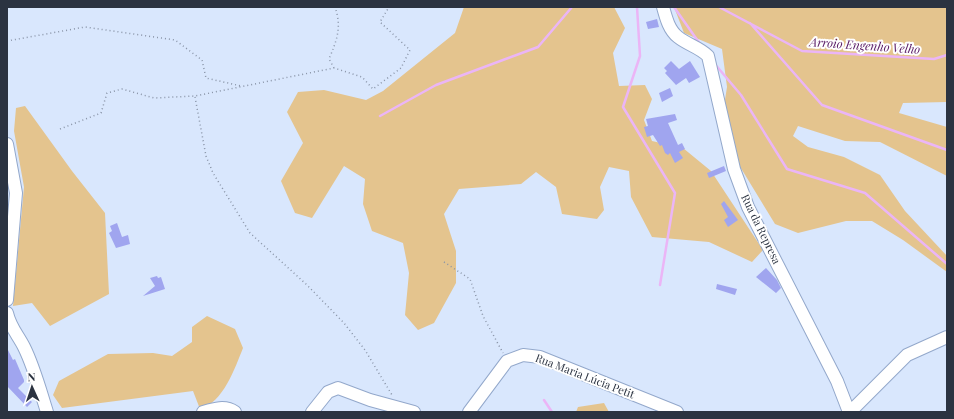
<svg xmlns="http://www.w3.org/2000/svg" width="954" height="419" viewBox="0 0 954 419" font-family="'Playfair Display',serif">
<rect width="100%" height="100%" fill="#d9e7fd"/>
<path fill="#e4c48e" d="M 464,7 L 614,7 L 625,28 L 613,53 L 619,86 L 645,85 L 652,99 L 644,120 L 652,141 L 683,148 L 711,171 L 763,250 L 752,262 L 709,242 L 652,237 L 631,197 L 629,171 L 609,167 L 600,187 L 604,210 L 597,219 L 562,214 L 556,187 L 536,172 L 521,184 L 459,189 L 444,214 L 456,251 L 456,283 L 434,323 L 418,330 L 405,315 L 409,273 L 403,243 L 372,231 L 363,204 L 365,179 L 344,166 L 312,218 L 295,213 L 281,181 L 303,143 L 287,112 L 298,92 L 324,90 L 366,100 L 383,91 L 455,33 Z
M 674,7 L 947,7 L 947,102 L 903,103 L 899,113 L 947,127 L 947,176 L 880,142 L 845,141 L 798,126 L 793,136 L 808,147 L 844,157 L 880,175 L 905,211 L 947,256 L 947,272 L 903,240 L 872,221 L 846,221 L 798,233 L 775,224 L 736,160 L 722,119 L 727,87 L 722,49 L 684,33 Z
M 25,106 L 72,171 L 105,213 L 109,294 L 50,326 L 32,303 L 13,306 L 24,187 L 14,131 L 16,108 Z
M 207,316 L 235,329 L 243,348 C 235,368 223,403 200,409 L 193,391 L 62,408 L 53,395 L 59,381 L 108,354 L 153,353 L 172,356 L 192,342 L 192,327 Z
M 604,403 L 609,412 L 576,412 L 578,407 Z"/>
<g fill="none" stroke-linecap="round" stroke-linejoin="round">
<path stroke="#ebb5f6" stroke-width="2.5" d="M 637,7 L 640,56 L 623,107 L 675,193 L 660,285
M 674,7 L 700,44
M 719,7 L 802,51 L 934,59 L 947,55
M 750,23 L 822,105 L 947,150
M 714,63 L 741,95 L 787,169 L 865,193 L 947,264
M 380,116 L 436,85 L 538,47 L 572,7
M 544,400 L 552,412"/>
</g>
<path fill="#a0a5ef" d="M 657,19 L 659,27 L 648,29 L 646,22 Z
M 671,61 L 679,69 L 690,61 L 700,77 L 689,83 L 686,78 L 676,85 L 665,73 L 667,71 L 664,68 Z
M 670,88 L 673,96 L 662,102 L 659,93 Z
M 675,114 L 677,120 L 668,123 L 678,145 L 682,143 L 685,149 L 679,152 L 683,158 L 675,163 L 670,153 L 668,155 L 665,153 L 662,145 L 660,146 L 653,135 L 647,137 L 644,127 L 648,126 L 646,119 Z
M 724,166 L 726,171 L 709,178 L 707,173 Z
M 724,201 L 738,220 L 728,227 L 724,220 L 728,217 L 721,204 Z
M 117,223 L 122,237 L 128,235 L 130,244 L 116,248 L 109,233 L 112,231 L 110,226 Z
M 766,268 L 777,280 L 781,288 L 776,293 L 756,277 Z
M 157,276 L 158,278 L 161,277 L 165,289 L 143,296 L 155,286 L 150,278 Z
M 717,284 L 737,289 L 735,295 L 716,289 Z
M 7,348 L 13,360 L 15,359 L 24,380 L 24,382 L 18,388 L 32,402 L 27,407 L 7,386 Z"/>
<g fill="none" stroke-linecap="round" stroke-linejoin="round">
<defs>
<path id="minor" d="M 663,7 C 666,18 669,30 678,37 C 688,45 699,47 708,56 L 734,169 L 748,207 L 837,381 L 849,412
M 7,144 L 16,193 L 7,300
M 7,313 C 10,327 18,335 24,347 C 34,367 40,390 47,412
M 203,412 C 213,409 225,405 235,412
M 312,412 L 328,392 L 338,388 L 370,400 L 414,412
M 469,412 L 507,361 L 523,355 L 540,357 L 677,412
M 850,412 L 907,355 L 947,337"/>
</defs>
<use href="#minor" stroke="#93a8cb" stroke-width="14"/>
<path stroke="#8994a7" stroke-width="1.5" stroke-dasharray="1 3" stroke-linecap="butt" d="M 7,41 L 85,27 L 175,40 L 202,60 L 206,78 L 241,86
M 334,68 L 329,59 C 337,40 342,27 335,7
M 195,97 L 206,156 L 213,173 L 250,233 L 307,285 L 344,323 L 365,350 L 392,395
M 60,129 L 101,113 L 107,93 L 122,89 L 154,98 L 195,96 L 334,68 L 362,77 L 373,89 L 401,68 L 410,50 L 380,22 L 389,7
M 444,262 L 470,279 L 483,316 L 503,353"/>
<use href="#minor" stroke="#fff" stroke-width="12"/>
</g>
<g text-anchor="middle" stroke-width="4" stroke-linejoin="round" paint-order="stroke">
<g font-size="11" fill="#2b3341" stroke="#fff">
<text transform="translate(761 229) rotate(64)" y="4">Rua da Represa</text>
<text transform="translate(585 376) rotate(21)" y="4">Rua Maria Lúcia Petit</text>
</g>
<g font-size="12" font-style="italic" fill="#551562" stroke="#fff">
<text transform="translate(865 46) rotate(4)" y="4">Arroio Engenho Velho</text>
</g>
</g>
<rect width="954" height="419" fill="none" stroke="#2b3341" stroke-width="16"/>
<g transform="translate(32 387) rotate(357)" stroke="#ffffff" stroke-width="3" paint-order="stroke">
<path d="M0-3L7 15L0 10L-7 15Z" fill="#2b3341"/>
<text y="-6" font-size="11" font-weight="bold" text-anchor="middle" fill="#2b3341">N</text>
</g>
</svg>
